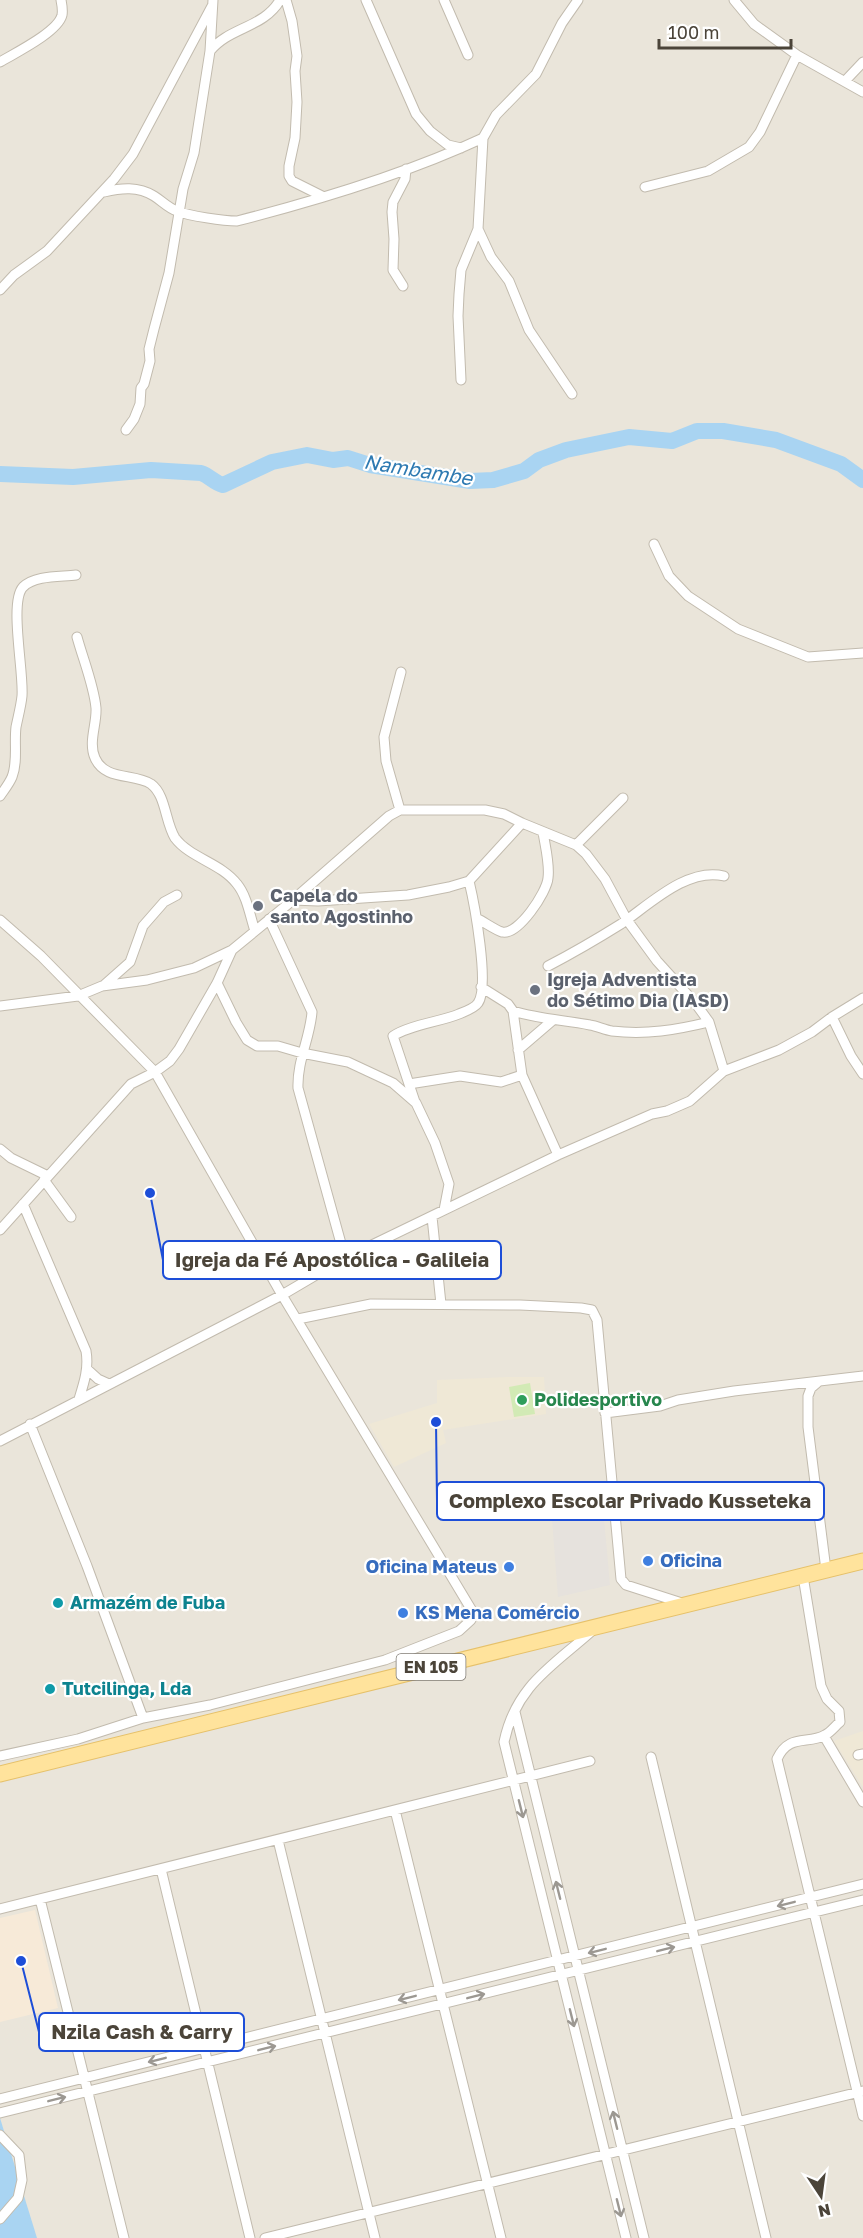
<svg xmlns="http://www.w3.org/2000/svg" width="863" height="2238" viewBox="0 0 863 2238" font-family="'Golos Text',sans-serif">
<rect width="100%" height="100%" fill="#f6f3ec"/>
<path fill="#eae5da" d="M 0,0 L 863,0 L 863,2238 L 0,2238 Z"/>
<path fill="#f7ead8" d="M 35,1910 L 58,2008 L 0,2022 L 0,1918 Z"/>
<path fill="#e6e2dd" d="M 602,1496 L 610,1585 L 558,1597 L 551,1506 Z"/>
<path fill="#efe8d6" d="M 508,1377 L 544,1377 L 546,1414 L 443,1430 L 446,1443 L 394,1467 L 369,1424 L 437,1403 L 437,1380 Z
M 863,1731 L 863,1787 L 834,1741 Z"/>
<path fill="#d2eab5" d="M 530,1383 L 535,1414 L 514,1417 L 509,1387 Z"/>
<path fill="#a9d4f2" d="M 0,2118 L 37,2238 L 0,2238 Z"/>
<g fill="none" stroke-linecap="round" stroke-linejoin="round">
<path stroke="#a9d4f2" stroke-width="16" d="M 0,474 L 73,477 L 151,470 L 201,473 C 210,476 213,482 223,485 L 272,462 L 307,455 L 333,460 L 348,458 L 370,465 L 470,481 L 493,480 L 524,471 L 539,460 L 566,450 L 629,437 L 672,441 L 697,431 L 723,431 L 776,440 L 841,464 L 863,480"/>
<defs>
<path id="street" d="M 286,0 L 292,21 L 297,56 L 295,71 L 297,102 L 295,138 L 289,166 L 289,176 L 292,181 L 322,196
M 366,0 L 416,114 L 430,131 L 448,145 L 461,148
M 444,0 L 468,55
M 734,0 L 754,24 L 797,55 L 863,92
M 210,51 C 229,27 264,28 280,0
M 0,62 C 15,53 58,32 62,15 C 63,10 62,5 61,0
M 845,81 L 863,62
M 645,187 L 708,171 L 749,147 L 760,132 L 797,55
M 104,192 C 121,188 138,186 154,196 C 162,201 168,208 177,211 C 189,216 224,221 237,221 C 319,200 406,174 483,138
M 478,229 L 491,257 L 509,281 L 529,330 L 572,394
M 403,286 L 393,270 L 394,239 L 392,212 L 393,202 L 405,179 L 406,169
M 0,290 L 14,275 L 47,251 L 114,179 L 133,154 L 212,6
M 461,380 L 458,316 L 459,294 L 461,270 L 478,229 L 483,138 L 496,115 L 536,74 L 562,23 L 578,0
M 126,430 L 134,419 L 140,404 L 141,388 L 144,384 L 150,361 L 149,349 L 154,329 L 169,273 L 183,189 L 194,153 L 210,51 L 213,0
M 654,544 L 669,576 L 688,596 L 738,629 L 808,657 L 863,653
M 77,637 C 83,659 94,686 96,708 C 97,724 88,742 95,758 C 105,781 134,773 151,784 C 166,795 165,822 175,838 C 190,858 221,863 237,884 C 247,896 250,916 255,931
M 0,796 C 4,790 9,784 12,777 C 18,762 14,743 16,727 C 18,717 21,706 22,696 C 24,672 9,602 23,587 C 35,575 61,577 76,575
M 400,810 L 386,761 L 384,737 L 401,672
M 576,845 L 623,798
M 293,900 L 318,901 L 408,895 L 449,887 L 469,881 L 522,823
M 269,919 L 312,1012 C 310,1038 297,1061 298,1088 L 345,1258
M 478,919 C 484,922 497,931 502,932 C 518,936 547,892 548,878 C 550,864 545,846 543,832
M 0,920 L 41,956 L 155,1072 L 282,1295 L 471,1609 L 471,1620 L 459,1631 L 385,1660 L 210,1705 L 143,1718 L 87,1566 L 30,1424
M 548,966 C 573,953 597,939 621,924 C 649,905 687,867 724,876
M 217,983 L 236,1022 L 247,1040 L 257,1046 L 278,1046 L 302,1053 L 348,1062 L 393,1083 L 416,1103 L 435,1143 L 449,1184 L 444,1210
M 104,985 L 130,962 L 143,926 L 164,902 L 177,895
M 481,987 L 508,1004 L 513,1011 L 522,1075 L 558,1155
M 0,1006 L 78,996 L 102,986 L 147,980 L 194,968 L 232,950
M 513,1011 C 538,1019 564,1020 590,1025 C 597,1026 605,1030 612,1031 C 646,1035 676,1030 709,1022
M 832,1017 L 851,1056 L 863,1074
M 518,1050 L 553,1020
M 409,1084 L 460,1076 L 501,1082 L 522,1075
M 415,1102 L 393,1036 C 410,1025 439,1022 459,1014 C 464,1012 475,1008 478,1003 C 490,986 474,902 469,881
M 0,1149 L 11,1158 L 48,1176
M 44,1180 L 71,1217
M 23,1204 L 86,1351 C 89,1368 84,1383 79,1399
M 432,1217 L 441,1304
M 0,1230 L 131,1084 L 155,1072 L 170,1061 L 179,1049 L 217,983 L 232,950 L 293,900 L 389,816 L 400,810 L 485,810 L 504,814 L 522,823 L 576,845 L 586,854 L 605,879 L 627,920 L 657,961 L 696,1004 L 709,1022 L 724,1071
M 298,1319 L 371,1304 L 520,1305 L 581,1308 L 592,1310 L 597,1320 L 621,1579 L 626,1585 L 685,1604
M 87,1369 L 98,1379 L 109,1384
M 818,1382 L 811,1388 L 808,1396 L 808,1427 L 826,1570
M 605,1413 L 660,1406 L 678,1400 L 734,1391 L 863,1376
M 0,1441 L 282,1295 L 345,1258 L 558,1155 L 652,1114 L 667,1111 L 690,1101 L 724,1071 L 779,1050 L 812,1032 L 832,1017 L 863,998
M 803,1576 L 821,1686 L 827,1699 L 839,1711 L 840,1722 C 835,1726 831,1732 825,1735 C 808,1745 789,1733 777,1759 L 863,2116
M 593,1630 C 553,1666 516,1685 504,1742 L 626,2238
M 515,1712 L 644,2238
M 824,1736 L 863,1802
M 858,1755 L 863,1754
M 0,1756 L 78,1739 L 143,1718
M 651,1757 L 766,2238
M 395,1810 L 501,2238
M 278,1840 L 375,2238
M 161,1869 L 250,2238
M 40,1899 L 124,2238
M 0,1909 L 590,1761
M 0,2099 L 863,1884
M 0,2113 L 863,1900
M 0,2135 L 19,2155 L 22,2180 L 18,2198 L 0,2219
M 265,2238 L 863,2091"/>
<path id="primary" d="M 0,1774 L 863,1561"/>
</defs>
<use href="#street" stroke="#c2bbae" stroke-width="11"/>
<use href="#primary" stroke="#e6c16a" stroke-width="17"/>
<use href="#street" stroke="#fff" stroke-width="9"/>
<use href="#primary" stroke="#ffe39c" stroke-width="15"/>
</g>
<defs><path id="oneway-shaft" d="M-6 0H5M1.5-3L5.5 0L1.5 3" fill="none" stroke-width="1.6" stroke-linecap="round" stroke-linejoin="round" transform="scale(1.5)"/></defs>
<g stroke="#9c9892">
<use href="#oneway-shaft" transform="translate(521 1809) rotate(76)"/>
<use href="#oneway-shaft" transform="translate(558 1890) rotate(-104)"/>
<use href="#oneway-shaft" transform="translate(786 1904) rotate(166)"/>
<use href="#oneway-shaft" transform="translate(666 1949) rotate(-14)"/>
<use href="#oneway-shaft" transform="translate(597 1951) rotate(166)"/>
<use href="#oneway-shaft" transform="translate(476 1996) rotate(-14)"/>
<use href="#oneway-shaft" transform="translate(407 1998) rotate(166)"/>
<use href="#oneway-shaft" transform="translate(572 2018) rotate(76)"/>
<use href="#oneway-shaft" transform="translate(267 2048) rotate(-14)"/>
<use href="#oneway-shaft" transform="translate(157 2060) rotate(166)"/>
<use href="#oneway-shaft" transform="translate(57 2099) rotate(-14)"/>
<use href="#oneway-shaft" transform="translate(615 2120) rotate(-104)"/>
<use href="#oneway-shaft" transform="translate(619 2208) rotate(76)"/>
</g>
<g fill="#6b7280" stroke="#fff" stroke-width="2">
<circle cx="258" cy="906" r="6"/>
<circle cx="535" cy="990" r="6"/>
</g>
<circle fill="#2e9e5b" stroke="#fff" stroke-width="2" cx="522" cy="1400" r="6"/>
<g fill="#3f7fe0" stroke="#fff" stroke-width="2">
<circle cx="648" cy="1561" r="6"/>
<circle cx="509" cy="1567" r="6"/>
<circle cx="403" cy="1613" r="6"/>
</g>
<g fill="#0f9aa8" stroke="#fff" stroke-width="2">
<circle cx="58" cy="1603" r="6"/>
<circle cx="50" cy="1689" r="6"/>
</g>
<g text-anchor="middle" stroke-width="4.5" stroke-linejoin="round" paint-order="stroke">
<rect fill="#fff" stroke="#817c74" stroke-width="1.5" x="396.5" y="1654" width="69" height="26" rx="4.5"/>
<g font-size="16" font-weight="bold" fill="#4b4439">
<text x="431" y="1673">EN 105</text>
</g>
<g font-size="18" font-weight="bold" fill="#5b616d" stroke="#fff" text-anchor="start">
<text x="270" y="902">Capela do<tspan x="270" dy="21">santo Agostinho</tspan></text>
<text x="547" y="986">Igreja Adventista<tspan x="547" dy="21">do Sétimo Dia (IASD)</tspan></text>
</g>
<g font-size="18" font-weight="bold" fill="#27864d" stroke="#fff" text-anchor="start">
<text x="534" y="1406">Polidesportivo</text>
</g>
<g font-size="18" font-weight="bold" fill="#366cbe" stroke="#fff" text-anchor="start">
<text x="660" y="1567">Oficina</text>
<text x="497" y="1573" text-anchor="end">Oficina Mateus</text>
<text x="415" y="1619">KS Mena Comércio</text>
</g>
<g font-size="18" font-weight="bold" fill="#0d838f" stroke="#fff" text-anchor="start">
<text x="70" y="1609">Armazém de Fuba</text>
<text x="62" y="1695">Tutcilinga, Lda</text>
</g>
<g font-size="20" font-style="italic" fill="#2e7ab2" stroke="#fff">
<text transform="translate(418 470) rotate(9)" y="7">Nambambe</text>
</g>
</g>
<path fill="none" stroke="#1d4ed8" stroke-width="2" d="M150 1193L163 1260M436 1422L437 1501M21 1961L39 2032"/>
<g fill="#1d4ed8" stroke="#fff" stroke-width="2">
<circle cx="150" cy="1193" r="6"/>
<circle cx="436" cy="1422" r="6"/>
<circle cx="21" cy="1961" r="6"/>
</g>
<g fill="#fff" stroke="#1d4ed8" stroke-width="2">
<rect x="163" y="1241" width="338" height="38" rx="6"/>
<rect x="437" y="1482" width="387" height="38" rx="6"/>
<rect x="39" y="2013" width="205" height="38" rx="6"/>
</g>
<g font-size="20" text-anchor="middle" font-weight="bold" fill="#4b4439">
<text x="332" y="1267">Igreja da Fé Apostólica - Galileia</text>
<text x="630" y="1508">Complexo Escolar Privado Kusseteka</text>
<text x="142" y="2039">Nzila Cash &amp; Carry</text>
</g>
<g transform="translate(821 2196) rotate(167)" stroke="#ffffff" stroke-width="4.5" paint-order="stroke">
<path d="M0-4.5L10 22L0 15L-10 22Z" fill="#4b4439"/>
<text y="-9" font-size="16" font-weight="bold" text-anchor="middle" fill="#4b4439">N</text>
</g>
<path d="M659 39v9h132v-9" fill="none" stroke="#4b4439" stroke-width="3"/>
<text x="668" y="39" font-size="18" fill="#4b4439" stroke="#ffffff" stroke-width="4.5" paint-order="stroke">100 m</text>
</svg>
